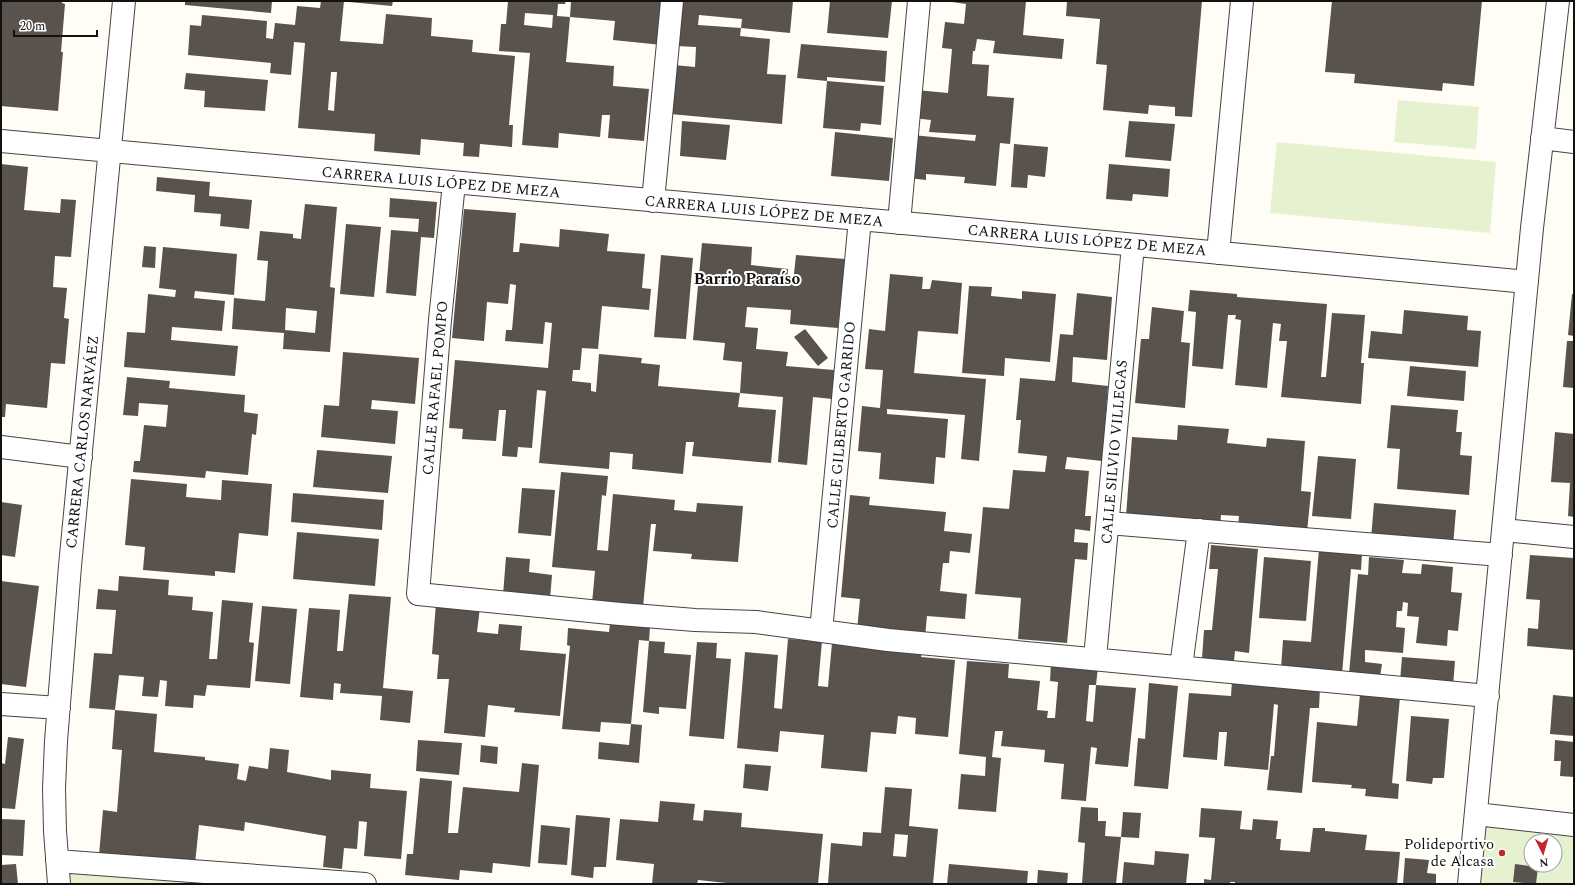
<svg xmlns="http://www.w3.org/2000/svg" width="1575" height="885" viewBox="0 0 1575 885" font-family="Spectral,serif">
<rect width="100%" height="100%" fill="#fffdf5"/>
<path fill="#e6f2cf" fill-rule="evenodd" d="M 1398,100 L 1479,107 L 1476,149 L 1394,142 Z
M 1277,142 L 1496,162 L 1490,233 L 1270,213 Z
M 1476,814 L 1574,825 L 1574,884 L 1469,884 ZM 1531,841 L 1555,841 L 1555,865 L 1531,865 Z
M 57,861 L 365,884 L 59,884 Z"/>
<path fill="#5a524d" fill-rule="evenodd" d="M 1,1 L 62,1 L 62,3 L 65,4 L 61,52 L 63,52 L 58,111 L 1,106 Z
M 185,1 L 272,1 L 271,13 L 185,5 Z
M 321,1 L 344,1 L 340,41 L 383,44 L 386,14 L 432,18 L 431,36 L 473,40 L 472,52 L 515,56 L 509,125 L 513,125 L 512,147 L 480,144 L 479,157 L 463,156 L 464,143 L 421,139 L 420,155 L 374,151 L 375,134 L 298,128 L 305,43 L 294,42 L 291,75 L 270,73 L 271,63 L 188,55 L 190,25 L 201,26 L 202,15 L 267,21 L 266,38 L 273,39 L 275,23 L 295,25 L 297,6 L 320,8 ZM 331,72 L 337,72 L 334,111 L 328,110 Z
M 349,1 L 393,1 L 392,6 L 349,2 Z
M 508,1 L 566,1 L 565,4 L 558,4 L 557,16 L 570,17 L 571,1 L 665,1 L 662,45 L 613,40 L 615,21 L 570,17 L 566,62 L 614,66 L 613,86 L 649,89 L 644,141 L 608,138 L 610,115 L 602,115 L 600,137 L 559,133 L 558,148 L 522,145 L 530,53 L 499,51 L 501,24 L 506,24 ZM 525,13 L 553,15 L 552,28 L 524,25 Z
M 680,1 L 793,1 L 790,33 L 741,28 L 742,19 L 699,15 L 698,25 L 741,28 L 740,36 L 770,39 L 767,74 L 786,75 L 782,124 L 670,114 L 674,65 L 695,67 L 696,47 L 676,46 Z
M 830,1 L 892,1 L 888,38 L 827,33 Z
M 945,1 L 1026,1 L 1023,35 L 1064,39 L 1062,59 L 993,53 L 995,41 L 977,39 L 975,51 L 973,51 L 972,64 L 989,65 L 987,96 L 1014,98 L 1010,144 L 1000,143 L 996,186 L 964,183 L 965,177 L 926,174 L 926,180 L 908,178 L 912,135 L 975,141 L 976,135 L 929,132 L 931,120 L 913,118 L 916,90 L 948,93 L 952,49 L 942,48 L 945,22 L 964,24 L 966,4 Z
M 1067,1 L 1202,1 L 1192,117 L 1175,116 L 1175,107 L 1149,105 L 1148,114 L 1103,110 L 1107,65 L 1096,64 L 1100,19 L 1066,16 Z
M 1332,1 L 1482,1 L 1474,86 L 1443,83 L 1442,91 L 1354,83 L 1355,74 L 1325,72 Z
M 801,44 L 887,51 L 885,82 L 827,77 L 827,81 L 884,86 L 881,125 L 861,123 L 860,131 L 823,128 L 827,81 L 797,78 Z
M 186,73 L 268,80 L 265,111 L 204,107 L 205,91 L 184,89 Z
M 682,121 L 730,125 L 726,160 L 680,156 Z
M 1129,121 L 1175,124 L 1171,161 L 1125,157 Z
M 835,132 L 893,138 L 889,181 L 831,176 Z
M 1014,144 L 1048,147 L 1045,177 L 1028,175 L 1027,188 L 1011,187 Z
M 1,164 L 28,167 L 24,210 L 60,213 L 61,199 L 76,200 L 71,257 L 55,256 L 53,287 L 67,288 L 64,318 L 69,319 L 65,364 L 51,363 L 47,408 L 6,404 L 5,417 L 1,417 Z
M 1109,164 L 1170,169 L 1168,197 L 1133,194 L 1132,201 L 1106,199 Z
M 157,177 L 210,182 L 209,196 L 252,200 L 249,229 L 220,226 L 221,214 L 194,212 L 195,195 L 156,191 Z
M 390,198 L 437,202 L 434,238 L 421,237 L 416,296 L 386,293 L 391,230 L 418,232 L 419,219 L 389,217 Z
M 305,204 L 337,207 L 330,287 L 335,288 L 330,352 L 283,349 L 284,333 L 232,329 L 234,298 L 265,301 L 268,261 L 257,260 L 260,231 L 293,234 L 293,238 L 301,239 ZM 286,308 L 317,311 L 315,333 L 285,330 Z
M 464,209 L 516,213 L 513,252 L 519,252 L 520,243 L 559,247 L 560,229 L 609,234 L 607,251 L 645,254 L 642,288 L 651,289 L 649,310 L 602,306 L 598,349 L 582,348 L 580,370 L 573,370 L 572,381 L 591,383 L 591,391 L 596,392 L 599,354 L 642,358 L 641,363 L 660,365 L 658,386 L 740,393 L 738,407 L 776,410 L 771,463 L 692,456 L 694,442 L 686,442 L 683,474 L 632,469 L 633,454 L 610,452 L 609,469 L 539,463 L 546,391 L 537,390 L 532,448 L 518,447 L 517,457 L 502,456 L 506,410 L 499,410 L 496,441 L 462,439 L 463,429 L 449,428 L 455,360 L 548,368 L 552,323 L 545,322 L 543,344 L 505,341 L 506,330 L 512,330 L 516,285 L 510,284 L 508,304 L 487,302 L 484,341 L 452,338 Z
M 346,224 L 381,227 L 374,297 L 340,294 Z
M 702,243 L 752,247 L 751,265 L 788,269 L 787,282 L 793,283 L 796,255 L 845,259 L 838,328 L 790,324 L 791,310 L 747,307 L 745,327 L 758,328 L 756,349 L 788,352 L 786,366 L 834,370 L 832,399 L 813,397 L 807,465 L 778,462 L 783,397 L 740,393 L 742,362 L 723,360 L 725,343 L 693,340 Z
M 144,246 L 156,247 L 155,268 L 142,267 Z
M 163,247 L 237,254 L 234,295 L 195,291 L 194,298 L 225,301 L 222,331 L 172,327 L 171,340 L 238,346 L 235,376 L 124,367 L 127,332 L 145,333 L 148,294 L 175,297 L 176,290 L 159,288 Z
M 661,255 L 693,258 L 686,339 L 654,337 Z
M 890,274 L 923,277 L 922,289 L 930,289 L 932,280 L 962,283 L 958,334 L 918,331 L 914,373 L 986,379 L 979,461 L 961,459 L 965,415 L 887,409 L 887,414 L 948,419 L 945,458 L 936,457 L 934,484 L 879,479 L 881,453 L 858,451 L 862,406 L 880,408 L 883,370 L 865,369 L 869,329 L 885,331 Z
M 969,286 L 992,287 L 991,296 L 1022,299 L 1022,291 L 1056,294 L 1050,362 L 1005,358 L 1004,376 L 962,373 Z
M 1190,290 L 1237,294 L 1237,297 L 1327,304 L 1321,377 L 1326,377 L 1332,313 L 1365,315 L 1361,363 L 1364,363 L 1361,404 L 1281,397 L 1287,341 L 1279,341 L 1281,324 L 1273,323 L 1267,388 L 1235,385 L 1241,320 L 1235,319 L 1236,315 L 1228,315 L 1223,369 L 1192,366 L 1196,312 L 1188,311 Z
M 1077,293 L 1112,297 L 1107,360 L 1073,357 L 1072,382 L 1108,386 L 1102,461 L 1067,457 L 1065,469 L 1089,471 L 1085,516 L 1091,516 L 1090,531 L 1075,529 L 1074,542 L 1088,543 L 1087,560 L 1075,559 L 1067,643 L 1018,639 L 1021,598 L 975,594 L 983,507 L 1009,509 L 1013,470 L 1045,472 L 1047,456 L 1018,453 L 1021,420 L 1016,420 L 1020,378 L 1055,381 L 1060,334 L 1073,335 Z
M 1572,294 L 1574,294 L 1574,336 L 1568,335 Z
M 1152,307 L 1184,311 L 1181,342 L 1190,343 L 1185,408 L 1135,403 L 1141,339 L 1149,339 Z
M 1404,310 L 1468,316 L 1467,330 L 1481,331 L 1478,367 L 1368,358 L 1371,331 L 1402,334 Z
M 805,329 L 828,358 L 818,366 L 794,337 Z
M 1567,341 L 1574,341 L 1574,388 L 1563,387 Z
M 343,352 L 419,358 L 415,404 L 372,400 L 371,409 L 398,411 L 395,444 L 321,437 L 324,405 L 339,406 Z
M 1410,366 L 1466,371 L 1464,401 L 1407,396 Z
M 127,377 L 170,381 L 169,388 L 245,395 L 244,412 L 258,414 L 256,435 L 252,434 L 248,475 L 206,471 L 205,478 L 133,472 L 134,461 L 140,461 L 144,425 L 166,427 L 168,405 L 139,403 L 138,416 L 123,415 Z
M 1391,405 L 1458,410 L 1456,432 L 1462,432 L 1460,455 L 1472,456 L 1469,495 L 1397,489 L 1400,449 L 1387,448 Z
M 1178,425 L 1229,429 L 1227,443 L 1266,447 L 1267,438 L 1305,441 L 1301,491 L 1311,492 L 1307,532 L 1238,526 L 1239,516 L 1221,515 L 1220,529 L 1126,516 L 1132,437 L 1177,440 Z
M 1555,432 L 1574,434 L 1574,517 L 1568,516 L 1570,483 L 1551,482 Z
M 317,450 L 392,456 L 388,493 L 313,487 Z
M 1318,456 L 1356,459 L 1351,519 L 1312,516 Z
M 561,472 L 608,476 L 606,496 L 602,495 L 597,550 L 608,551 L 613,494 L 675,500 L 674,510 L 696,512 L 697,503 L 743,506 L 738,562 L 691,559 L 692,554 L 653,551 L 656,524 L 651,524 L 643,607 L 592,603 L 595,571 L 552,567 Z
M 131,479 L 187,484 L 186,497 L 221,500 L 222,480 L 272,484 L 268,536 L 239,533 L 235,573 L 215,571 L 215,576 L 143,570 L 145,547 L 125,545 Z
M 522,488 L 555,490 L 551,536 L 518,533 Z
M 293,493 L 384,500 L 382,530 L 291,522 Z
M 850,495 L 870,497 L 869,505 L 946,512 L 944,531 L 972,534 L 970,553 L 950,551 L 949,563 L 943,563 L 940,591 L 967,594 L 965,619 L 927,616 L 925,637 L 857,631 L 860,599 L 841,597 Z
M 1,502 L 22,505 L 15,557 L 1,555 Z
M 1374,503 L 1456,510 L 1453,546 L 1371,539 Z
M 297,532 L 379,539 L 375,586 L 293,579 Z
M 1211,545 L 1258,549 L 1249,653 L 1235,651 L 1234,661 L 1202,658 L 1204,630 L 1212,630 L 1218,569 L 1209,569 Z
M 1319,549 L 1362,553 L 1361,570 L 1351,569 L 1342,674 L 1281,668 L 1283,640 L 1311,642 Z
M 1530,555 L 1574,558 L 1574,650 L 1527,646 L 1528,628 L 1538,629 L 1540,600 L 1526,599 Z
M 506,557 L 530,559 L 529,572 L 552,575 L 550,599 L 503,595 Z
M 1264,557 L 1311,561 L 1306,621 L 1259,618 Z
M 1369,557 L 1404,560 L 1402,573 L 1421,574 L 1422,564 L 1453,567 L 1451,592 L 1462,593 L 1458,631 L 1448,630 L 1447,646 L 1416,643 L 1419,617 L 1407,616 L 1408,603 L 1403,602 L 1402,611 L 1397,611 L 1396,627 L 1405,628 L 1403,653 L 1365,650 L 1365,662 L 1382,664 L 1380,677 L 1349,674 L 1358,574 L 1368,575 Z
M 119,576 L 169,580 L 168,595 L 193,597 L 192,610 L 213,612 L 209,659 L 217,659 L 222,600 L 253,603 L 249,642 L 254,643 L 250,688 L 207,685 L 205,696 L 194,695 L 193,708 L 165,706 L 167,681 L 160,680 L 158,697 L 142,696 L 144,677 L 119,675 L 115,710 L 89,708 L 94,653 L 112,654 L 116,610 L 96,609 L 98,589 L 118,591 Z
M 1,581 L 39,586 L 26,687 L 1,684 Z
M 349,594 L 391,597 L 383,688 L 413,691 L 410,723 L 380,720 L 382,696 L 340,693 L 341,684 L 334,683 L 333,700 L 300,697 L 309,608 L 340,610 L 337,651 L 343,651 Z
M 436,603 L 480,607 L 477,632 L 498,634 L 499,624 L 522,626 L 520,650 L 566,654 L 560,716 L 514,712 L 515,708 L 488,705 L 485,737 L 444,733 L 449,679 L 437,679 L 439,655 L 432,654 Z
M 262,606 L 297,609 L 290,684 L 255,681 Z
M 610,624 L 650,627 L 649,641 L 665,642 L 664,653 L 691,655 L 686,709 L 659,707 L 659,714 L 643,712 L 649,641 L 639,640 L 631,724 L 601,722 L 600,732 L 562,729 L 570,646 L 567,645 L 568,628 L 609,632 Z
M 788,639 L 822,641 L 818,686 L 828,687 L 832,643 L 922,650 L 921,657 L 955,660 L 948,737 L 915,734 L 916,718 L 898,716 L 896,734 L 871,732 L 867,772 L 821,768 L 824,735 L 780,731 L 778,752 L 737,748 L 745,652 L 778,655 L 774,708 L 782,709 Z
M 697,642 L 717,643 L 716,658 L 731,659 L 724,739 L 689,736 Z
M 1402,657 L 1455,661 L 1453,686 L 1400,681 Z
M 967,661 L 1009,664 L 1008,678 L 1040,681 L 1037,710 L 1048,711 L 1047,718 L 1055,718 L 1058,682 L 1050,681 L 1051,663 L 1098,667 L 1096,685 L 1089,685 L 1086,721 L 1093,722 L 1096,685 L 1136,688 L 1128,767 L 1095,764 L 1097,748 L 1091,747 L 1086,801 L 1061,799 L 1064,764 L 1044,762 L 1045,750 L 1001,746 L 1003,731 L 995,731 L 992,757 L 1001,758 L 996,812 L 958,809 L 961,774 L 985,776 L 986,757 L 959,754 Z
M 1232,681 L 1320,689 L 1319,708 L 1310,708 L 1302,793 L 1267,790 L 1271,756 L 1274,756 L 1278,705 L 1274,704 L 1268,770 L 1224,766 L 1227,732 L 1219,732 L 1217,760 L 1183,757 L 1189,693 L 1231,696 Z
M 1149,683 L 1178,686 L 1168,789 L 1134,786 L 1138,738 L 1145,739 Z
M 1360,694 L 1400,697 L 1392,783 L 1399,784 L 1398,799 L 1365,796 L 1366,789 L 1351,788 L 1352,785 L 1312,782 L 1317,722 L 1357,726 Z
M 1553,695 L 1574,697 L 1574,736 L 1550,734 Z
M 115,710 L 157,714 L 154,752 L 205,757 L 205,760 L 239,764 L 237,779 L 246,781 L 249,766 L 268,769 L 270,748 L 289,750 L 287,772 L 331,780 L 331,770 L 371,774 L 370,788 L 407,791 L 401,859 L 364,856 L 367,822 L 359,821 L 357,849 L 344,848 L 342,869 L 323,867 L 326,836 L 245,822 L 244,831 L 199,825 L 195,864 L 99,855 L 103,810 L 117,812 L 122,750 L 112,749 Z
M 1411,716 L 1449,719 L 1444,778 L 1433,778 L 1432,784 L 1406,781 Z
M 631,724 L 642,725 L 639,763 L 598,759 L 599,742 L 629,745 Z
M 8,737 L 24,739 L 15,809 L 1,808 L 1,763 L 5,764 Z
M 418,740 L 462,743 L 459,775 L 416,771 Z
M 1555,740 L 1574,742 L 1574,777 L 1560,776 L 1561,761 L 1554,761 Z
M 481,745 L 498,747 L 497,764 L 480,762 Z
M 522,763 L 539,765 L 530,867 L 493,863 L 492,873 L 460,870 L 459,880 L 405,875 L 407,854 L 413,854 L 420,778 L 452,781 L 448,833 L 458,833 L 463,787 L 519,792 Z
M 745,764 L 771,766 L 768,791 L 743,788 Z
M 885,787 L 912,789 L 909,826 L 938,829 L 933,884 L 828,884 L 831,843 L 862,846 L 863,832 L 881,833 ZM 895,834 L 908,835 L 906,857 L 893,856 Z
M 660,801 L 695,804 L 693,820 L 703,821 L 704,810 L 742,813 L 741,827 L 823,834 L 818,884 L 736,884 L 698,880 L 697,884 L 652,884 L 654,864 L 616,860 L 620,819 L 658,822 Z
M 1081,807 L 1098,808 L 1098,821 L 1106,821 L 1105,836 L 1121,837 L 1116,884 L 1082,884 L 1085,843 L 1078,842 Z
M 1201,808 L 1242,811 L 1240,829 L 1252,830 L 1253,819 L 1278,821 L 1276,839 L 1281,839 L 1280,850 L 1310,852 L 1313,828 L 1325,828 L 1325,831 L 1367,835 L 1365,850 L 1400,852 L 1397,884 L 1235,884 L 1235,882 L 1230,882 L 1230,884 L 1204,884 L 1204,879 L 1211,880 L 1215,838 L 1199,837 Z
M 1123,812 L 1141,813 L 1139,838 L 1121,837 Z
M 576,815 L 610,818 L 606,867 L 594,867 L 593,878 L 571,875 Z
M 1,819 L 25,820 L 23,856 L 1,855 Z
M 541,825 L 570,828 L 567,865 L 538,863 Z
M 1155,851 L 1189,854 L 1186,884 L 1122,884 L 1124,862 L 1154,865 Z
M 1405,858 L 1429,860 L 1427,873 L 1436,874 L 1436,884 L 1403,884 Z
M 16,864 L 18,884 L 1,884 L 1,865 Z
M 949,864 L 1028,871 L 1027,884 L 947,884 Z
M 1515,864 L 1538,867 L 1536,884 L 1513,882 Z
M 1038,870 L 1068,873 L 1067,884 L 1037,884 Z"/>
<g fill="none" stroke-linecap="round" stroke-linejoin="round">
<defs>
<path id="minor" d="M 1542,138 L 1574,142
M 1,141 L 936,226 L 1527,282
M 454,183 L 440,320 L 418,594 L 620,614 L 695,620 L 756,622 L 888,640 L 1488,696
M 653,201 L 672,1
M 899,223 L 919,1
M 1218,253 L 1242,1
M 1,447 L 81,457
M 1108,523 L 1501,555
M 1504,530 L 1574,537
M 821,631 L 860,219
M 1095,658 L 1133,245
M 1181,667 L 1199,530
M 1,704 L 59,708
M 1476,814 L 1574,825
M 57,861 L 365,884
M 59,884 L 55,831 L 54,789 L 56,741 L 70,566 L 124,1
M 1469,884 L 1532,228 L 1558,1"/>
</defs>
<use href="#minor" stroke="#444" stroke-width="24"/>
<use href="#minor" stroke="#fff" stroke-width="22"/>
</g>
<circle fill="#c4262e" stroke="#fff" stroke-width="1.5" cx="1502" cy="853" r="4"/>
<g text-anchor="middle" stroke-width="4" stroke-linejoin="round" paint-order="stroke">
<g font-size="15" fill="#111" stroke="#fff">
<text transform="translate(441 182) rotate(5)" y="5">CARRERA LUIS LÓPEZ DE MEZA</text>
<text transform="translate(764 211) rotate(5)" y="5">CARRERA LUIS LÓPEZ DE MEZA</text>
<text transform="translate(1087 240) rotate(5)" y="5">CARRERA LUIS LÓPEZ DE MEZA</text>
<text transform="translate(435 388) rotate(-85)" y="5">CALLE RAFAEL POMPO</text>
<text transform="translate(841 425) rotate(-85)" y="5">CALLE GILBERTO GARRIDO</text>
<text transform="translate(82 442) rotate(-84)" y="5">CARRERA CARLOS NARVÁEZ</text>
<text transform="translate(1114 452) rotate(-85)" y="5">CALLE SILVIO VILLEGAS</text>
</g>
<g font-size="15" fill="#111" stroke="#fff" text-anchor="end">
<text x="1494" y="849">Polideportivo<tspan x="1494" dy="17">de Alcasa</tspan></text>
</g>
<g font-size="16" font-weight="bold" fill="#111" stroke="#fff">
<text x="747" y="284">Barrio Paraíso</text>
</g>
</g>
<rect width="1575" height="885" fill="none" stroke="#111111" stroke-width="4"/>
<g transform="translate(1543 853) rotate(175)"><circle r="19" fill="#ffffff" stroke="#a0a0a0"/>
<path d="M0-3L7 15L0 10L-7 15Z" fill="#c4262e"/>
<text y="-6" font-size="11" font-weight="bold" text-anchor="middle" fill="#111111">N</text>
</g>
<path d="M14 30v6h83v-6" fill="none" stroke="#111111" stroke-width="2"/>
<text x="20" y="30" font-size="12" fill="#111111" stroke="#ffffff" stroke-width="3" paint-order="stroke">20 m</text>
</svg>
